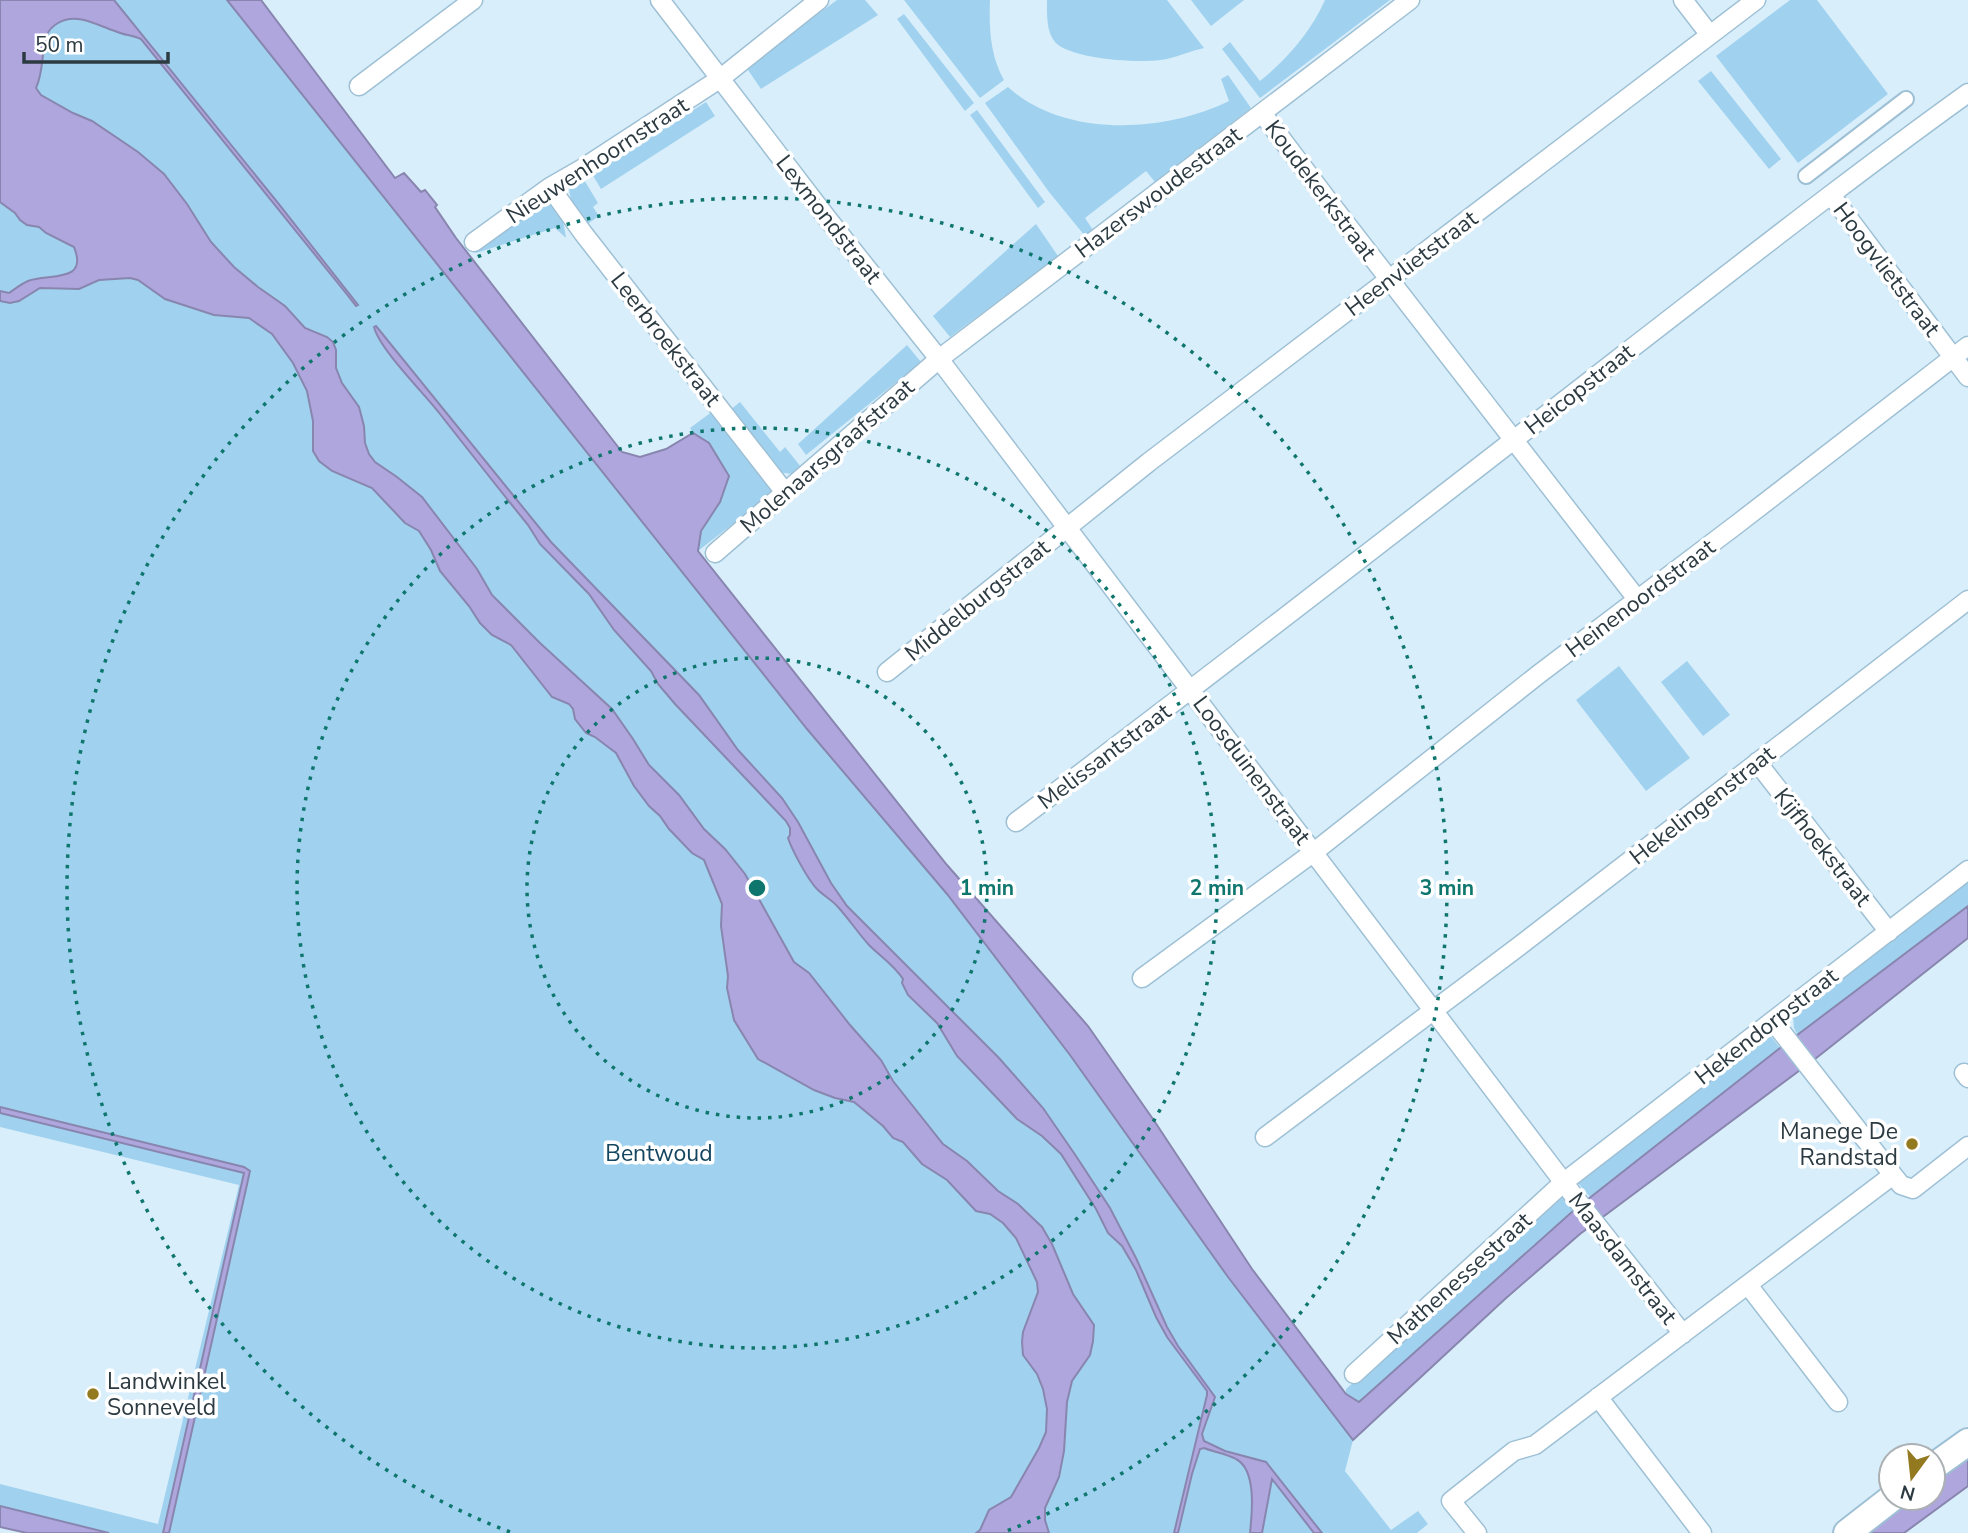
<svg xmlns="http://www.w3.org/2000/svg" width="1968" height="1533" viewBox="0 0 1968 1533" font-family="'Nunito Sans',sans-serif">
<rect width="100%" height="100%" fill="#d9eefb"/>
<path fill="#a0d2ef" d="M 0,0 L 227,0 L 807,729 L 947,894 L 1070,1055 L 1228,1277 L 1353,1440 L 1345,1471 L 1391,1530 L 1418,1511 L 1428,1524 L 1417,1533 L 169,1533 L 250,1171 L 244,1167 L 0,1107 Z
M 837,0 L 865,0 L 878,15 L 761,89 L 746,67 Z
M 904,0 L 990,0 C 989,28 990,55 1004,80 L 980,98 Z
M 1047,0 L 1167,0 L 1204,48 C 1191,51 1179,56 1167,59 C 1144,64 1071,60 1055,42 C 1046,32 1047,13 1047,0 Z
M 1191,0 L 1244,0 L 1211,26 Z
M 1325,0 L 1390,0 L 1260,98 L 1222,49 L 1230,42 L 1260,81 C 1287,59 1311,32 1325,0 Z
M 1790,0 L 1817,0 L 1888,94 L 1798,163 L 1716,56 Z
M 904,14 L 974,103 L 965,111 L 897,19 Z
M 1711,71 L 1781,159 L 1769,169 L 1698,81 Z
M 1228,75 L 1251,108 L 1155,182 L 1146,171 L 1085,218 L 1093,230 L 1085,236 L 1049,192 L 985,103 L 1008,87 C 1064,138 1164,133 1229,101 L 1221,79 Z
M 706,102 L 715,116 L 601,189 L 592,174 Z
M 977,110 L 1045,202 L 1038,208 L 970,115 Z
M 583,178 L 598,203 L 593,207 L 599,216 L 586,225 L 571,201 L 569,188 Z
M 550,201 L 563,220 L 566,238 L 555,228 L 476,253 L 471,248 Z
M 1036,224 L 1058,256 L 950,337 L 933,316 Z
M 907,345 L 921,362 L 806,455 L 798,444 Z
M 740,402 L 780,452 L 785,447 L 801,467 L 792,474 L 777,472 L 730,410 Z
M 713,411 L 772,488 L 771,494 L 698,551 L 701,531 L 720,502 L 729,476 L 709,443 L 693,433 L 690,428 Z
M 1687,661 L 1730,715 L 1703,736 L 1661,682 Z
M 1619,666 L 1690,758 L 1646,791 L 1576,700 Z
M 1968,882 L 1968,905 L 1798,1036 L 1794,1028 L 1793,1016 Z
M 1770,1035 L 1780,1048 L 1590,1197 L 1578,1183 Z
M 0,1113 L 244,1173 L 163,1533 L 109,1533 L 0,1506 L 0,1484 L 158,1524 L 239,1185 L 0,1127 Z
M 1562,1197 L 1573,1211 L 1359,1403 L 1346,1394 L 1346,1389 Z"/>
<path fill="#b0a6de" stroke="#8886af" stroke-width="2" d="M 0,0 L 114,0 L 278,203 L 358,305 L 356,306 L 345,292 L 141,39 C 132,35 123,35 115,31 C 96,25 77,12 58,23 C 53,26 49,29 47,35 C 41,52 44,71 36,88 L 41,95 L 73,113 L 92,121 L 138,152 L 164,174 L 187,204 L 211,242 L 234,267 L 258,287 L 285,306 L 305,328 L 327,337 L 333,342 L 336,350 L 336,368 L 342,383 L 359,407 L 364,426 L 365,443 L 369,454 L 375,462 L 397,477 L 422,497 L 477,569 L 492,595 L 540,643 L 612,709 L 633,739 L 649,765 L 679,795 L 704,829 L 725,849 L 745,874 L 794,962 L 809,973 L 850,1025 L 881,1060 L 893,1081 L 943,1144 L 967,1161 L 998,1191 L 1018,1204 L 1042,1227 L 1052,1244 L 1073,1294 L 1094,1325 L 1093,1341 L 1090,1355 L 1072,1381 L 1067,1402 L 1064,1451 L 1059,1477 L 1045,1508 L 1045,1520 L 1049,1533 L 976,1533 L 980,1530 L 989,1510 L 1011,1497 L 1039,1448 L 1046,1432 L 1047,1409 L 1043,1389 L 1037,1374 L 1023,1355 L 1022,1342 L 1023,1332 L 1038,1292 L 1037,1282 L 1016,1238 L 1003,1223 L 990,1214 L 976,1211 L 947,1180 L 922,1164 L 903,1142 L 893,1138 L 883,1126 L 854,1102 L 835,1098 L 814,1090 L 758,1059 L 734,1020 L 727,988 L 728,976 L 721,926 L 722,904 L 704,860 L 692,853 L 669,829 L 660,816 L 649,806 L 634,786 L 616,753 L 595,737 L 586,733 L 575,719 L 573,709 L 569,704 L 552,697 L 511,645 L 492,635 L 480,623 L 469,606 L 440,571 L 431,550 L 419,531 L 405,523 L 372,488 L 332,471 L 319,461 L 313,451 L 313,421 L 307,391 L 293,363 L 272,334 L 249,318 L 214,315 L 165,299 L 138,280 L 130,278 L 99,280 L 79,289 L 40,288 L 19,301 L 10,303 L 0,301 L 0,291 L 9,293 C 15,289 21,284 28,281 C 48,273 89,284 74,247 L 46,233 L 39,227 L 27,225 L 20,220 L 15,213 L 0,202 Z
M 227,0 L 261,0 L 395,178 L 404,173 L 421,192 L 425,190 L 437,205 L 435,207 L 456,238 L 622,452 L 640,457 L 666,449 L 693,433 L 709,443 L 729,476 L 720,502 L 701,531 L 698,551 L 947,865 L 1088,1026 L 1155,1122 L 1252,1269 L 1346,1394 L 1359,1402 L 1573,1211 L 1780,1048 L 1968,906 L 1968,938 L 1815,1059 L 1580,1234 L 1505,1299 L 1353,1440 L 1228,1277 L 1070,1055 L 947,894 L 807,729 Z
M 376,326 L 551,542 L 699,695 L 738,750 L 782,798 L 798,822 L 831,883 L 847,906 L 999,1058 L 1043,1108 L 1076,1156 L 1110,1208 L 1136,1258 L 1167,1327 L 1178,1346 L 1215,1397 L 1202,1434 L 1204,1441 L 1225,1451 L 1266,1462 L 1322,1533 L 1314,1533 L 1272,1479 L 1262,1533 L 1250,1533 C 1252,1513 1257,1470 1236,1459 C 1227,1454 1214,1452 1204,1448 L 1200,1449 L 1192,1474 L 1178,1533 L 1174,1533 L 1207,1395 L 1207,1391 L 1167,1337 L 1156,1317 L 1136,1270 L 1122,1246 L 1108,1233 L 1096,1209 L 1061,1154 L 1042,1136 L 1017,1119 L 957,1056 L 937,1023 L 908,995 L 902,983 L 903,979 C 894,965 881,957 869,945 C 858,933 849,919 838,907 C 832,900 824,896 817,889 C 808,880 792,850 788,838 L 790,835 L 790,828 L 786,821 L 675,704 L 658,684 L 651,671 L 614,630 L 589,594 L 540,544 L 528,525 C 498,488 469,451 440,414 C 424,393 380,350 374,327 Z
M 0,1107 L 244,1167 L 250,1171 L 169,1533 L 163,1533 L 244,1173 L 0,1113 Z
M 1968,1455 L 1968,1486 L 1904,1533 L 1862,1533 L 1909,1498 L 1933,1498 L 1933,1481 Z
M 0,1506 L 109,1533 L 27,1533 L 0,1527 Z"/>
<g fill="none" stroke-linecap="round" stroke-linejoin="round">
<defs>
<path id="pedestrian" d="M 1806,176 L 1906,99"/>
<path id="minor" d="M 660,0 L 827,218 L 939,359 L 1577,1200 L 1683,1334
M 1683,0 L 1710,35
M 359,86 L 473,0
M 1262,113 L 1327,199 L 1637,599
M 550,187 L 583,233 L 784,491
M 1831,195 L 1968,377
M 474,242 L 550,187 L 583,168 L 721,78 L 819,0
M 715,553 L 939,359 L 1410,0
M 887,672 L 1149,462 L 1756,0
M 1757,762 L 1889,932
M 1016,822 C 1220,669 1421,512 1623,355 C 1737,267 1851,177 1968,93
M 1142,978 L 1314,852 L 1539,674 L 1736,525 L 1968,346
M 1964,1073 L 1968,1078
M 1265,1137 L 1518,947 L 1968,600
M 1893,1175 L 1901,1185 L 1913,1189 L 1968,1146
M 1748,1285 L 1838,1402
M 1354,1374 L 1564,1182 L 1968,870
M 1598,1397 L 1702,1533
M 1477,1533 L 1451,1501 L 1514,1451 L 1535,1445 L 1893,1175 L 1773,1021"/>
<path id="secondary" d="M 1933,1467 L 1968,1442
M 1847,1533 L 1892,1498"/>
</defs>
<use href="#pedestrian" stroke="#9ec0d5" stroke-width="18"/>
<use href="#minor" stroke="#9ec0d5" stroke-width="21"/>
<use href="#secondary" stroke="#9ec0d5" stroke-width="30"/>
<use href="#pedestrian" stroke="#fff" stroke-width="14"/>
<use href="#minor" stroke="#fff" stroke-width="18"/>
<use href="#secondary" stroke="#fff" stroke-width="26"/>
</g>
<g fill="none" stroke="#0f766e" stroke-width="3.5" stroke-dasharray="3.5 7">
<circle cx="757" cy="888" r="230"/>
<circle cx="757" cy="888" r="460"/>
<path d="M510 1532A690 690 0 1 1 1004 1532"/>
</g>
<g fill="#937920" stroke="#fff" stroke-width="2.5">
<circle cx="1912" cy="1144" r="7"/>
<circle cx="93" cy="1394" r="7"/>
</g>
<g text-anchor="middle" stroke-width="7" stroke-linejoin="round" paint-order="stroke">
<g font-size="23" fill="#2c3a42" stroke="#fff">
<text transform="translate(597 160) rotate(-33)" y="8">Nieuwenhoornstraat</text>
<text transform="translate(1321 190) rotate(53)" y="8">Koudekerkstraat</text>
<text transform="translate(1158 192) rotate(-37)" y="8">Hazerswoudestraat</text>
<text transform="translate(829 219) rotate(52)" y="8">Lexmondstraat</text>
<text transform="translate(1411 263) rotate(-37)" y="8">Heenvlietstraat</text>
<text transform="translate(1887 269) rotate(53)" y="8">Hoogvlietstraat</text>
<text transform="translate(666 339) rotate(52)" y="8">Leerbroekstraat</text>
<text transform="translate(1579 389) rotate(-38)" y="8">Heicopstraat</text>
<text transform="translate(827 456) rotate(-41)" y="8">Molenaarsgraafstraat</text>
<text transform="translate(1640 598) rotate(-37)" y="8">Heinenoordstraat</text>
<text transform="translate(977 600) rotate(-39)" y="8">Middelburgstraat</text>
<text transform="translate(1104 756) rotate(-37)" y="8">Melissantstraat</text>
<text transform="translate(1252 770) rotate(53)" y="8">Loosduinenstraat</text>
<text transform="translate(1702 805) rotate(-38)" y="8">Hekelingenstraat</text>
<text transform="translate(1823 847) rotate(52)" y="8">Kijfhoekstraat</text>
<text transform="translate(1766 1026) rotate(-38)" y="8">Hekendorpstraat</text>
<text transform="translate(1623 1258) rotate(52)" y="8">Maasdamstraat</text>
<text transform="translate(1459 1278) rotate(-42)" y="8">Mathenessestraat</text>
</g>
<g font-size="23" fill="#2c3a42" stroke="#fff" text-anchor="end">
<text x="1898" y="1139">Manege De<tspan x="1898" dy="26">Randstad</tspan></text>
<text x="107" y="1389" text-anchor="start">Landwinkel<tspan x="107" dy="26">Sonneveld</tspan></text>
</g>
<g font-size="23" fill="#15465f" stroke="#fff">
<text x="659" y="1161">Bentwoud</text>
</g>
</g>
<circle cx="757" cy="888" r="10" fill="#0f766e" stroke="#fff" stroke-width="3.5"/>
<g font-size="21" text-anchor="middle" font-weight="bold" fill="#0f766e" stroke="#fff" stroke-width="7" stroke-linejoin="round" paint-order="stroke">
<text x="987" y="895">1 min</text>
<text x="1217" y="895">2 min</text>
<text x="1447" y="895">3 min</text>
</g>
<g transform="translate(1912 1477) rotate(195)"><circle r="33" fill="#ffffff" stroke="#abb0b3" stroke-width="2"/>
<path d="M0-5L12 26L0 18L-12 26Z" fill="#937920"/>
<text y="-10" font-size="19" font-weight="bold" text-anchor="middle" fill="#2c3a42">N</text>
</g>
<path d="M24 52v10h144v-10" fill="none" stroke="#2c3a42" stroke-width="3.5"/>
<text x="35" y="52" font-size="21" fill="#2c3a42" stroke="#ffffff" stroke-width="5" paint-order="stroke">50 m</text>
</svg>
